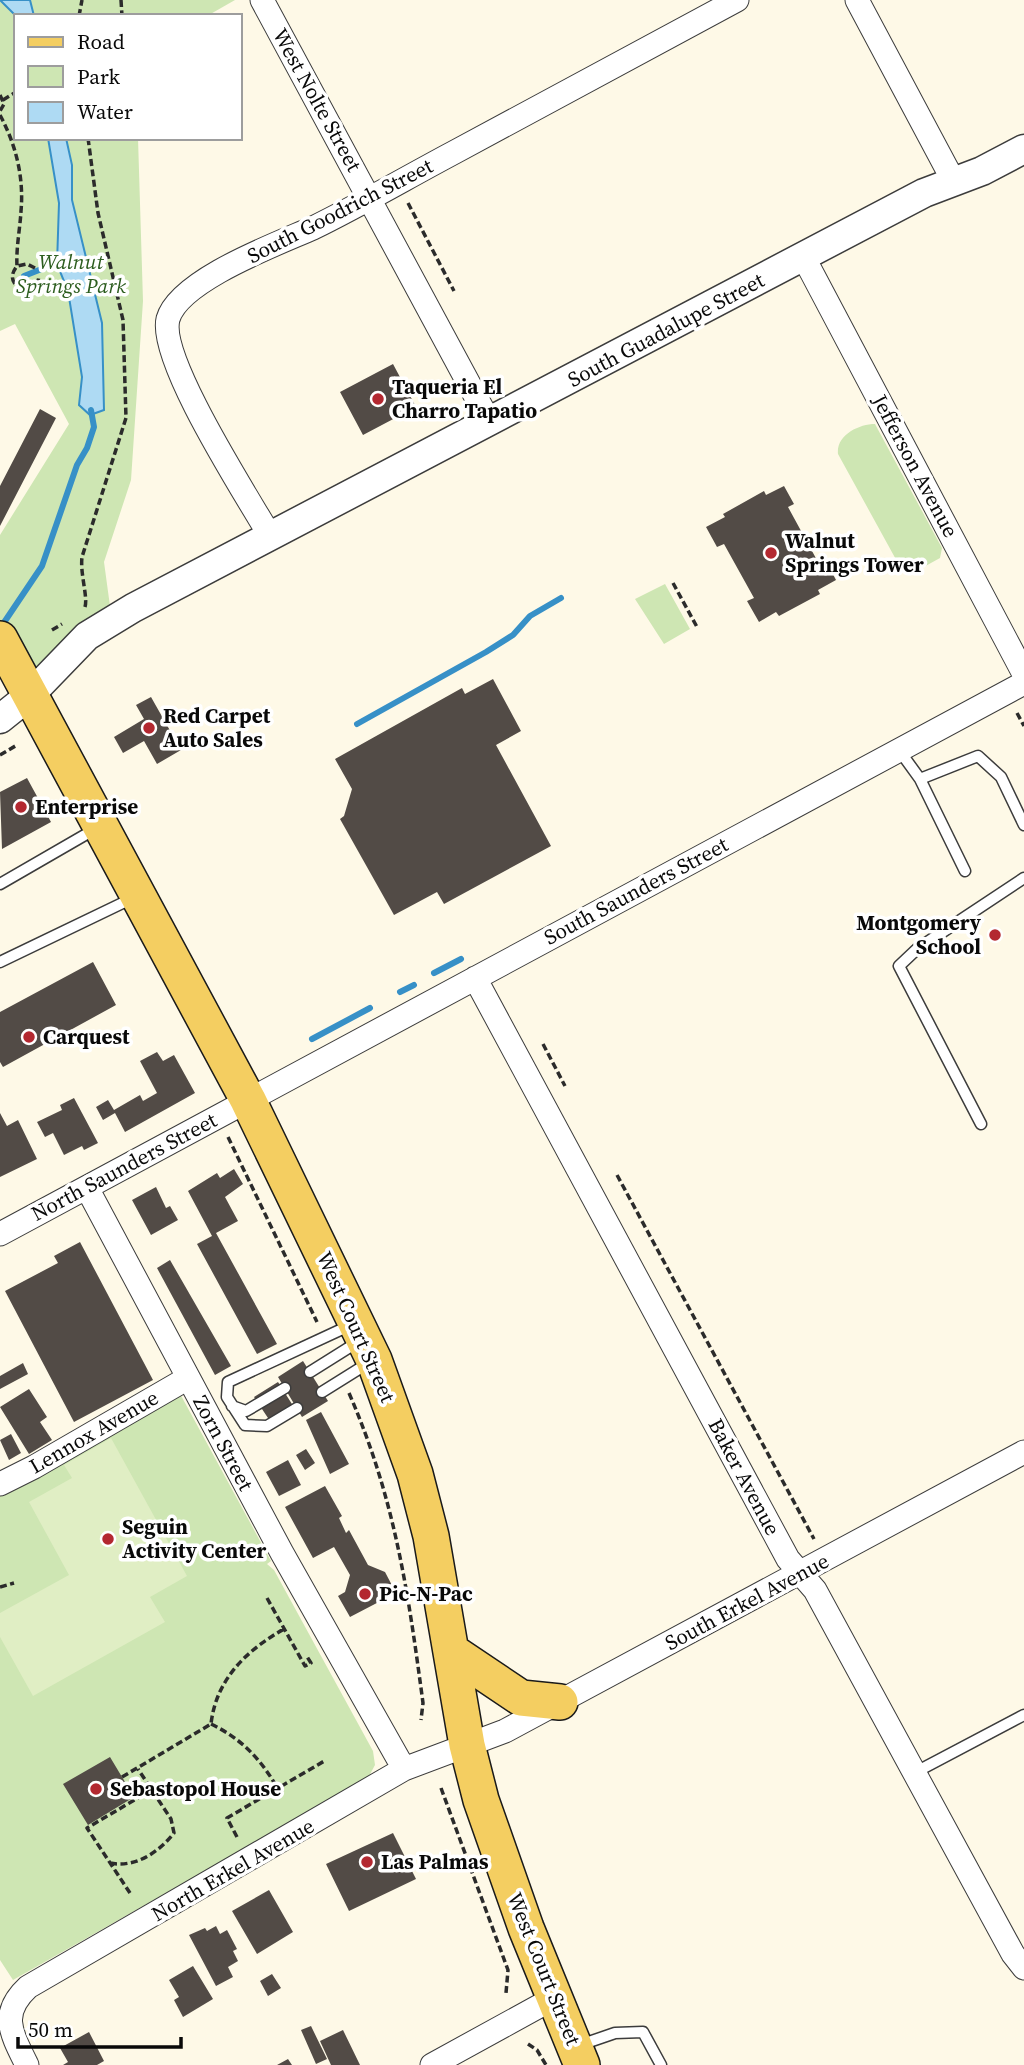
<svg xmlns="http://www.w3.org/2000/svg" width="1024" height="2065" viewBox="0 0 1024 2065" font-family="'Source Serif 4',serif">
<rect width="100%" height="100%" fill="#fef9e7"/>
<path fill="#cee6b3" d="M 0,0 L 235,0 L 207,16 L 16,16 L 16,138 L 138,138 L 143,301 L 131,480 L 104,562 L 112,621 L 30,695 L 0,639 L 0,535 L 69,424 L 15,324 L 0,331 Z
M 875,424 L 942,548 L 940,558 L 911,574 L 899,565 L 838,454 C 836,435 859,424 875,424 Z
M 665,584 L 690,629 L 664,644 L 635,599 Z
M 178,1390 L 271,1561 L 267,1564 L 274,1570 L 373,1751 L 375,1765 L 368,1778 L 13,1980 L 0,1960 L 0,1491 Z"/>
<path fill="#e0eec4" d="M 111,1438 L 187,1576 L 150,1597 L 165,1622 L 33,1696 L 0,1637 L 0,1613 L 69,1575 L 29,1502 L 72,1478 L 64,1465 Z"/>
<path fill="#aedaf3" stroke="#3790c7" stroke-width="2" d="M 0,0 L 30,0 L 34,16 L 16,16 Z
M 48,138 L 66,138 L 72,165 L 72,200 L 102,323 L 104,410 L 90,415 L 79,405 L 82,377 L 68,291 L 57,264 L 59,203 Z"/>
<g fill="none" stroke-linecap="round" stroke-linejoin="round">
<path stroke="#3790c7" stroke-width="6" d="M 24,276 L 64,260
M 1,627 L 42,566 L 77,465 L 87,448 L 94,427 L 91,410
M 357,724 L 486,652 L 513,635 L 530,616 L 561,598
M 434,973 L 461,959
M 400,992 L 414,985
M 312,1039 L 370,1008"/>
</g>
<path fill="#524b46" d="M 393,364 L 416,407 L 363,435 L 340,392 Z
M 40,409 L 56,418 L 0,526 L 0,486 Z
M 784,486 L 794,504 L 788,507 L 818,562 L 825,559 L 836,580 L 818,590 L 820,594 L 779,616 L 776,612 L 759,622 L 747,601 L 754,598 L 724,544 L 717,547 L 706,527 L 725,517 L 723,514 L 764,491 L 766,495 Z
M 493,679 L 521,731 L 496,745 L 551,846 L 444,904 L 437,892 L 394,915 L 340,819 L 344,816 L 352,789 L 335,759 L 462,688 L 465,694 Z
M 151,697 L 181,750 L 157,764 L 144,741 L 123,753 L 114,737 L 144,719 L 136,705 Z
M 27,778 L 51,822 L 2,849 L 0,792 Z
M 93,962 L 116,1005 L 3,1067 L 0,1062 L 0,1012 Z
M 157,1052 L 163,1061 L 174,1055 L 195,1093 L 125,1132 L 115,1113 L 103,1120 L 96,1107 L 108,1100 L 114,1110 L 140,1095 L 143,1101 L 157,1093 L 140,1061 Z
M 74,1098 L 98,1143 L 84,1150 L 82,1146 L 64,1155 L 53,1133 L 45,1137 L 37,1122 L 62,1110 L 60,1105 Z
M 0,1113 L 7,1126 L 18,1120 L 37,1159 L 0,1177 Z
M 234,1169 L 243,1184 L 225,1197 L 238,1221 L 216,1233 L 277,1344 L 257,1354 L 197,1244 L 212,1236 L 188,1191 L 217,1173 L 220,1178 Z
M 156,1187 L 166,1208 L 170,1206 L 178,1220 L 151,1235 L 132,1200 Z
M 80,1242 L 153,1380 L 74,1422 L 5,1291 L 58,1263 L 54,1256 Z
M 170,1260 L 231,1366 L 215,1375 L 157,1268 Z
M 303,1361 L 328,1401 L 302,1417 L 278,1377 Z
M 23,1363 L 28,1374 L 0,1389 L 0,1376 Z
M 278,1382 L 297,1412 L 274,1427 L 254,1397 Z
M 29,1389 L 47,1417 L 40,1422 L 52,1440 L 29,1454 L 0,1407 Z
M 321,1412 L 349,1464 L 330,1474 L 306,1420 Z
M 11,1434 L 21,1453 L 9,1460 L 0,1440 Z
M 306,1449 L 315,1463 L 305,1470 L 296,1455 Z
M 288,1460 L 301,1485 L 279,1496 L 266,1472 Z
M 325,1486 L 342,1516 L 339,1518 L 346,1533 L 349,1530 L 368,1565 L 385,1572 L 396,1593 L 350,1617 L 338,1596 L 345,1592 L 350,1575 L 334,1547 L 313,1558 L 285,1507 Z
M 110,1757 L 134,1797 L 88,1825 L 63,1784 Z
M 393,1833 L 416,1879 L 349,1911 L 326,1864 Z
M 269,1890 L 293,1932 L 257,1954 L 232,1911 Z
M 216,1926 L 220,1934 L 227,1930 L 237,1949 L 233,1951 L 238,1961 L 228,1967 L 233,1977 L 216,1986 L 189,1935 L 205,1928 L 207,1931 Z
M 193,1966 L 213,1999 L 183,2017 L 174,2000 L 179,1997 L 169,1980 Z
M 272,1974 L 281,1988 L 268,1996 L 260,1981 Z
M 311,2026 L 327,2059 L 316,2064 L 301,2030 Z
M 343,2030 L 360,2065 L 331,2065 L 320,2041 Z
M 89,2032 L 104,2061 L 97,2065 L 63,2065 L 68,2062 L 60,2048 Z
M 288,2059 L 292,2065 L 277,2065 Z"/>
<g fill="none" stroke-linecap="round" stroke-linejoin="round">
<defs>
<path id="service" d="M 899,750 L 920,779 L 978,756 L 1001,777 L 1024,825
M 920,779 L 965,871
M 0,884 L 97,828
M 0,962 L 133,898
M 981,1124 L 899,966 L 917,949 L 1024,878
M 310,1372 L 361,1340
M 322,1392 L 370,1362
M 232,1406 L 246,1411 L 285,1388
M 297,1408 L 267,1426 L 245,1425 L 227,1397 L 228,1382 L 351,1325
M 914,1773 L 1024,1715
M 580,2045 L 615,2033 L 643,2032 L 661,2065"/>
<path id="minor" d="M 262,0 L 490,423
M 857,0 L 954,182
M 804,258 L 1024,674
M 270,536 C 247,496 158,359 168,319 C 179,280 277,244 313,228 C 360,205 406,178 453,153 C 547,102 642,51 737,0
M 475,978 L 788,1559 L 815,1590 L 1013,1954 L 1024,1968
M 87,1188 L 282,1553 L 404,1769
M 0,1234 L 1024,683
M 0,1484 L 34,1467 L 188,1378
M 27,2065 C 10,2031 0,2013 28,1987 L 404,1769 L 505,1731 L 1024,1452
M 432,2065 L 554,1998"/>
<path id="tertiary" d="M 0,719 L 30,695 L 87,636 L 133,608 L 924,193 L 982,171 L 1024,149"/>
<path id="primary" d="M 0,639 L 248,1100 L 374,1360 L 415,1474 L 431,1536 L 467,1745 L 481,1800 L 526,1928 L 582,2065
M 451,1651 L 521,1698 L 560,1702"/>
</defs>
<use href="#service" stroke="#3c3c3c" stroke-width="13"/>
<use href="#minor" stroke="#3c3c3c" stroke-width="25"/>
<use href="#tertiary" stroke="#3c3c3c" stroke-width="31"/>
<use href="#primary" stroke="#1a1a1a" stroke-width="38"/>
<path stroke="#2b2b2b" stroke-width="3.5" stroke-dasharray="7 3.5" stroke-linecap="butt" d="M 121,0 L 122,16
M 79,16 L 82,0
M 0,95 L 4,104 L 0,111
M 3,100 L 16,92
M 0,115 C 16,145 24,177 21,211 C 20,229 16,248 17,266
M 408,203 L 454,291
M 35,268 L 27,264 L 17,266 C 10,275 11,282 20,289 C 30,291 38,287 39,276
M 673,583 L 697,627
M 85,607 C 88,597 80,574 82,557 L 126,418 L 123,320 L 98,213 L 88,138
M 52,630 L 62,624
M 1017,713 L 1024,726
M 0,755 L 17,745
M 543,1044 L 565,1086
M 228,1137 L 317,1322
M 617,1175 L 814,1539
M 349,1393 C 395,1499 408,1591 423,1703 L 421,1720
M 0,1587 L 14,1583
M 267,1598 L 305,1666 L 311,1663 L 306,1655
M 211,1724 C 242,1739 262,1760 279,1791
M 122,1777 L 211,1724 C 216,1679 247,1650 284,1629
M 441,1788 L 508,1970 L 506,1993
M 237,1837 L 227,1818 L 326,1760
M 110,1863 C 135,1868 158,1853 174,1833 L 171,1819 L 138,1769
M 130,1893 L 87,1828 L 153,1789
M 528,2044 L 537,2050 L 546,2065"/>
<use href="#service" stroke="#fff" stroke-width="10"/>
<use href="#minor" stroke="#fff" stroke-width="23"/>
<use href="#tertiary" stroke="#fff" stroke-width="28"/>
<use href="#primary" stroke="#f4ce61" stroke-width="35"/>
</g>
<g fill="#b32830" stroke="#fff" stroke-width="2.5">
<circle cx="378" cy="399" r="7"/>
<circle cx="771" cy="553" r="7"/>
<circle cx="149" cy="728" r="7"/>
<circle cx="21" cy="807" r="7"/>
<circle cx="995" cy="935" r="7"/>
<circle cx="29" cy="1037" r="7"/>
<circle cx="108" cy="1539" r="7"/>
<circle cx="365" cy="1594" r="7"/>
<circle cx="96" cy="1789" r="7"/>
<circle cx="367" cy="1862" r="7"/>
</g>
<g text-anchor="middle" stroke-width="7" stroke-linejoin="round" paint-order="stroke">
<g font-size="21" fill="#090909" stroke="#fff">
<text transform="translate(317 100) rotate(61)" y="7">West Nolte Street</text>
<text transform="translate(340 211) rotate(-27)" y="7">South Goodrich Street</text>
<text transform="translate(666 330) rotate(-28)" y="7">South Guadalupe Street</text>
<text transform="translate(915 466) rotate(62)" y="7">Jefferson Avenue</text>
<text transform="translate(636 891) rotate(-28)" y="7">South Saunders Street</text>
<text transform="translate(124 1167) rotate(-28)" y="7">North Saunders Street</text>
<text transform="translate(356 1327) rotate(66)" y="7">West Court Street</text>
<text transform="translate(94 1432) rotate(-30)" y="7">Lennox Avenue</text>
<text transform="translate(223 1443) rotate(62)" y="7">Zorn Street</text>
<text transform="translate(744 1477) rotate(62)" y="7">Baker Avenue</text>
<text transform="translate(747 1602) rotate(-28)" y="7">South Erkel Avenue</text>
<text transform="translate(233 1870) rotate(-30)" y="7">North Erkel Avenue</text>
<text transform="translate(544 1969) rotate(68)" y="7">West Court Street</text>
</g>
<g font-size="21" font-style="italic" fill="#2c5d1e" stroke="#fff">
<text x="71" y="269">Walnut<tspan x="71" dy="24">Springs Park</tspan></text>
</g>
<g font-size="21" font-weight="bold" fill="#090909" stroke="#fff" text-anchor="start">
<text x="392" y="394">Taqueria El<tspan x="392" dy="24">Charro Tapatio</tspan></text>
<text x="785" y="548">Walnut<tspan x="785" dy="24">Springs Tower</tspan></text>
<text x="163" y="723">Red Carpet<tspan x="163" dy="24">Auto Sales</tspan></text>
<text x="35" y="814">Enterprise</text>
<text x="981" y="930" text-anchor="end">Montgomery<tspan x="981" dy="24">School</tspan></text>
<text x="43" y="1044">Carquest</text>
<text x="122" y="1534">Seguin<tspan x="122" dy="24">Activity Center</tspan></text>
<text x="379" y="1601">Pic-N-Pac</text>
<text x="110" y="1796">Sebastopol House</text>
<text x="381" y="1869">Las Palmas</text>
</g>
</g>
<rect x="14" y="14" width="228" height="126" fill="#ffffff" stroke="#9d9d9d" stroke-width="2"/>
<rect x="28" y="37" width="35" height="10" fill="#f4ce61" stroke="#9d9d9d" stroke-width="2"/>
<text x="77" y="49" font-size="21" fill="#090909">Road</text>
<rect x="28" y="66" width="35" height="21" fill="#cee6b3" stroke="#9d9d9d" stroke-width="2"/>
<text x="77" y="84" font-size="21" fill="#090909">Park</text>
<rect x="28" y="102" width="35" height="21" fill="#aedaf3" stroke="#9d9d9d" stroke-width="2"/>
<text x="77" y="119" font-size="21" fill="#090909">Water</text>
<path d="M18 2037v10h163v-10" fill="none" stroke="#090909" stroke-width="3.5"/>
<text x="28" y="2037" font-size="21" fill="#090909" stroke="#ffffff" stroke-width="5" paint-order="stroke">50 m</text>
</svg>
